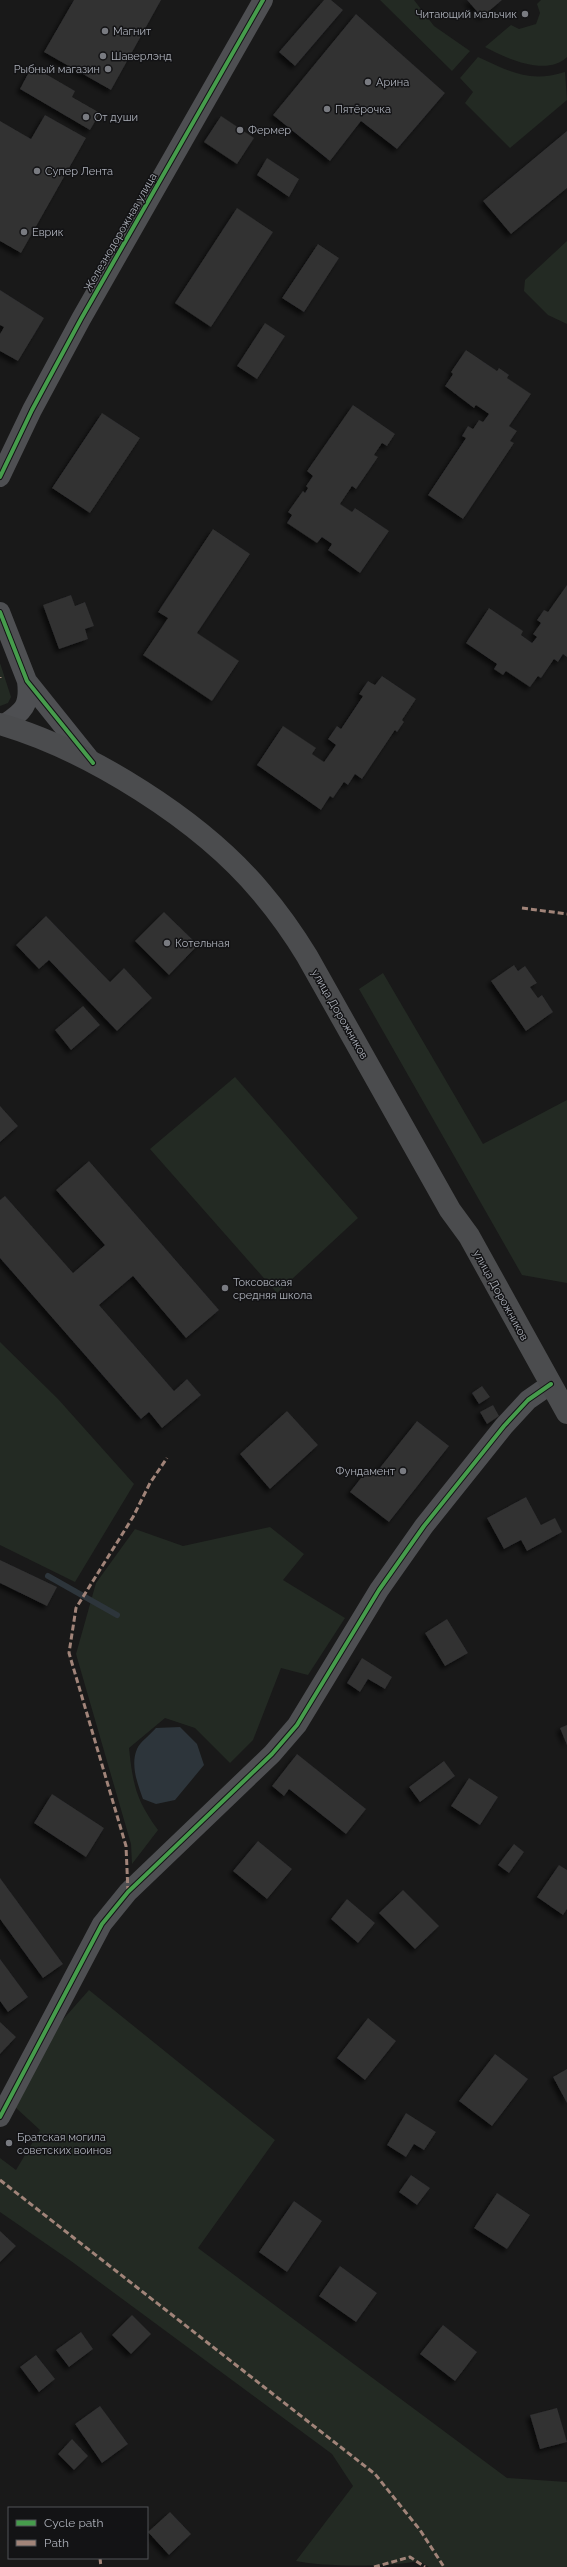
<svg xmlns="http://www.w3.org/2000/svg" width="567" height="2567" viewBox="0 0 567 2567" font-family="Raleway,sans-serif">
<defs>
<filter id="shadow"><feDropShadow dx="-3.5" dy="3.5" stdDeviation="2" flood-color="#0009"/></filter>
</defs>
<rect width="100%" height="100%" fill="#191919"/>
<path fill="#232a23" d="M 380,0 L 414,0 L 434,26 L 470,51 L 452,71 Z
M 541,0 L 567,0 L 567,57 C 547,77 505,58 485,47 L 511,25 L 519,29 L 536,24 L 540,13 L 537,4 Z
M 478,57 C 511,72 529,83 565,72 L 567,100 L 510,148 L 465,103 L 473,92 L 460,78 Z
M 567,241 L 567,324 L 548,315 L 524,291 L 525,280 Z
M 0,663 L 11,697 L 8,703 L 0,706 Z
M 383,973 L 483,1144 L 567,1100 L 567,1283 L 522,1275 L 359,989 Z
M 235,1077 L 358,1218 L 277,1293 L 150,1149 Z
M 0,1342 L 58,1399 L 134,1484 L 75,1582 L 0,1545 Z
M 270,1527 L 304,1554 L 283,1580 L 345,1618 L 308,1675 L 281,1668 L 253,1740 L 230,1763 L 195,1728 L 165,1718 L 129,1748 C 133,1785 136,1800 158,1830 L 132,1864 L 131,1844 L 76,1654 L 96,1583 L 135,1529 L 183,1546 Z
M 89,1990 L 275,2140 L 198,2248 L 507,2478 L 567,2482 L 567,2567 L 429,2567 L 419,2561 C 389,2567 324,2567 296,2561 L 353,2486 L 332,2454 L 71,2261 L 0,2212 L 0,2158 L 16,2170 L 40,2130 L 15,2107 L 52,2032 Z"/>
<path fill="#2d353b" d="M 180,1727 L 197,1744 L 204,1765 L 175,1800 L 156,1804 L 143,1799 C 138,1785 130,1765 137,1749 C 140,1742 151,1734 156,1728 Z"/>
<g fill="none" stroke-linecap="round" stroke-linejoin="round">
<path stroke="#2d353b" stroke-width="6" d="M 48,1576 L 117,1615"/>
</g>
<path fill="#313132" filter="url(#shadow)" d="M 74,0 L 161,0 L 111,90 L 44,52 Z
M 324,0 L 331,0 L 343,10 L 295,66 L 279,52 Z
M 467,0 L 502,0 L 482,17 Z
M 356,14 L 445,93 L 397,149 L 361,121 L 330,161 L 273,115 Z
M 32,66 L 75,91 L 72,97 L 100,113 L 90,130 L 20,89 Z
M 45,115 L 86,138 L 21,253 L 0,241 L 0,121 L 31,139 Z
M 221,116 L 254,138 L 237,164 L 204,142 Z
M 567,131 L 567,188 L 511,234 L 483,201 Z
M 267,158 L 299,179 L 289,197 L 257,175 Z
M 237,208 L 273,232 L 211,327 L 175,303 Z
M 318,244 L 339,258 L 304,312 L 282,298 Z
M 0,290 L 44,318 L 18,361 L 0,351 L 0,334 L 4,327 L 0,325 Z
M 265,323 L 285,336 L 257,379 L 237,366 Z
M 466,350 L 497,371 L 499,368 L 509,375 L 507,378 L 531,394 L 509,426 L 517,431 L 510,441 L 514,443 L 463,519 L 428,495 L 466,438 L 462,436 L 468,426 L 473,429 L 479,420 L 483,422 L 489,414 L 476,405 L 474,408 L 445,386 L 453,374 L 451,372 Z
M 353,405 L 395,434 L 387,446 L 382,443 L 374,455 L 378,457 L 356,489 L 352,486 L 340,504 L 352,512 L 355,508 L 389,531 L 360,573 L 328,550 L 332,544 L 322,537 L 317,543 L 287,523 L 292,515 L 288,512 L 303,491 L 305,493 L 308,488 L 306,486 L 313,476 L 307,471 Z
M 102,413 L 140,438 L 90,513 L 52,488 Z
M 213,529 L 250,554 L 197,633 L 239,661 L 212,701 L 143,655 L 168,618 L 158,612 Z
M 567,585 L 567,657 L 563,654 L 558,662 L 554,659 L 541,678 L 538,676 L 530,687 L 506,671 L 503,675 L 494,669 L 497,664 L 466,643 L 489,608 L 523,631 L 521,635 L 532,643 L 537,637 L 533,634 L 541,623 L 537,620 L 544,610 L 548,612 Z
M 71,595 L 75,606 L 85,602 L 94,626 L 85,629 L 88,639 L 59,649 L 43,605 Z
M 382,676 L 416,699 L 402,720 L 404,722 L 397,732 L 395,730 L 362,779 L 355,774 L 348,785 L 344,782 L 333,798 L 330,796 L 321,810 L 257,765 L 283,726 L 316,748 L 312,754 L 324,762 L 336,745 L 328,739 L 337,726 L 341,729 L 363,696 L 359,694 L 368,681 L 375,685 Z
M 164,912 L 198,945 L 169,975 L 135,941 Z
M 46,916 L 110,982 L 124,968 L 152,998 L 117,1031 L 49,960 L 39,969 L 16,945 Z
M 514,965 L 518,971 L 525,966 L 537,983 L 530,987 L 538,998 L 542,995 L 553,1012 L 526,1031 L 491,981 Z
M 83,1006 L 100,1025 L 71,1050 L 55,1030 Z
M 0,1106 L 18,1126 L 0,1142 Z
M 89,1161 L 219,1310 L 186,1338 L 133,1276 L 99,1305 L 174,1391 L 187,1379 L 201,1395 L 162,1428 L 149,1412 L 141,1419 L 0,1258 L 0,1200 L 5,1196 L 73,1273 L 105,1245 L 56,1190 Z
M 482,1386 L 490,1397 L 479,1404 L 472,1393 Z
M 493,1405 L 499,1416 L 487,1424 L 480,1412 Z
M 287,1411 L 318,1445 L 270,1489 L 240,1454 Z
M 417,1421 L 449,1446 L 389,1522 L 350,1492 L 368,1469 L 375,1474 Z
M 526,1497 L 541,1525 L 555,1518 L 562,1532 L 527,1551 L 521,1540 L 504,1549 L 487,1518 Z
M 0,1560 L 57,1587 L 47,1606 L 0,1583 Z
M 447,1619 L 468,1653 L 445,1666 L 425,1633 Z
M 362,1658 L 392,1677 L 385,1689 L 368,1679 L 360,1692 L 347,1683 Z
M 567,1725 L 567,1745 L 560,1728 Z
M 297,1754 L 366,1809 L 346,1834 L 289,1789 L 284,1796 L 272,1786 Z
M 444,1761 L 455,1776 L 420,1802 L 409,1787 Z
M 469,1778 L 498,1797 L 480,1825 L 451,1806 Z
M 52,1794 L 104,1828 L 86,1857 L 34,1823 Z
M 258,1841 L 292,1869 L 267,1899 L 233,1871 Z
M 514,1844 L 524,1852 L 509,1873 L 498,1865 Z
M 559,1865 L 567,1870 L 567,1909 L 563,1915 L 537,1897 Z
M 0,1878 L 63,1964 L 43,1978 L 0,1919 Z
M 403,1890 L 439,1926 L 415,1949 L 379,1913 Z
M 347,1899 L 375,1923 L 358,1943 L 331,1919 Z
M 0,1959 L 28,1997 L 8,2012 L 0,2001 Z
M 368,2018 L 396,2041 L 365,2080 L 337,2058 Z
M 0,2022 L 16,2037 L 0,2054 Z
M 495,2054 L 528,2079 L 492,2126 L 459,2101 Z
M 567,2069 L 567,2103 L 553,2077 Z
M 406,2113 L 436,2132 L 424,2150 L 414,2144 L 406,2157 L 387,2145 Z
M 411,2175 L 430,2188 L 417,2205 L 399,2192 Z
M 497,2193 L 530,2215 L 507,2249 L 474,2228 Z
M 294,2201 L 322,2221 L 287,2272 L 259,2252 Z
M 0,2231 L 16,2246 L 0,2262 Z
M 340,2266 L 377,2293 L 356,2322 L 319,2296 Z
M 132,2315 L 151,2334 L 131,2354 L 112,2335 Z
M 443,2325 L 477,2352 L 455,2381 L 420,2354 Z
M 81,2332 L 93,2349 L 69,2367 L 56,2350 Z
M 36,2355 L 55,2379 L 39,2392 L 20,2367 Z
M 100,2406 L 128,2444 L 102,2463 L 75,2424 Z
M 557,2408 L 567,2442 L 540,2449 L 530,2415 Z
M 72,2439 L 88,2456 L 74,2470 L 58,2454 Z
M 170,2512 L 191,2534 L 169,2555 L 148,2532 Z"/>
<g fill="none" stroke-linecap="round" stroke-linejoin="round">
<path stroke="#4e4f52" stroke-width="20" d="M 0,477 L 32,410 L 81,319 L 263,0
M 0,612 L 27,681 L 92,762
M 3,725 C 24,711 30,706 27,681
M 0,2117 L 102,1924 L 128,1892 L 272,1754 L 297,1725 L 379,1590 L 424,1526 L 504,1426 L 528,1400 L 551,1384"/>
<path stroke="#4b4c4e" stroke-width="22" d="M 0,724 C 89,750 201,820 261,892 C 278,912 293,933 307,956 L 450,1210 L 469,1236 L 567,1413"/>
<path stroke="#a18479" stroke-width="3" stroke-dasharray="6 3" stroke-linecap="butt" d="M 0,678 L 0,677
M 522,908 L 567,914
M 128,1892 L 126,1846 L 69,1653 L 76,1608 L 133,1517 L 150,1483 L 167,1458
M 0,2180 L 375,2474 L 420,2530 L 444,2567
M 100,2558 L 101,2567
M 374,2567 L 410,2557 L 425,2567"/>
<defs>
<path id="cycleway" d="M 0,477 L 32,410 L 81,319 L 263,0
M 0,612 L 27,681 L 93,763
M 0,2117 L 102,1924 L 128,1892 L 272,1754 L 297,1725 L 379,1590 L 424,1526 L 504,1426 L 528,1400 L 551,1384"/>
</defs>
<use href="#cycleway" stroke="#131315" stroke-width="6"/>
<use href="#cycleway" stroke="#469c4c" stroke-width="4"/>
</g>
<g fill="#797b81" stroke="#131315" stroke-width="1.5">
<circle cx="525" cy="14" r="4"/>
<circle cx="105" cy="31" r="4"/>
<circle cx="103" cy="56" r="4"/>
<circle cx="108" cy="69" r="4"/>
<circle cx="368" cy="82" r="4"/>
<circle cx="327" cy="109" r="4"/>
<circle cx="86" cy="117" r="4"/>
<circle cx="240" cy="130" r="4"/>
<circle cx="37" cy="171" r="4"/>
<circle cx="24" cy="232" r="4"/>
<circle cx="167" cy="943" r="4"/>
<circle cx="225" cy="1288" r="4"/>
<circle cx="403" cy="1471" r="4"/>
<circle cx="9" cy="2143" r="4"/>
</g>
<g text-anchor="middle" stroke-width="3" stroke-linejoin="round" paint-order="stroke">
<g font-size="11" fill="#acb0b9" stroke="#131315" text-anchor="start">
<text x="517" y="18" text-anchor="end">Читающий мальчик</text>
<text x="113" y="35">Магнит</text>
<text x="111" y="60">Шаверлэнд</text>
<text x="100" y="73" text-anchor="end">Рыбный магазин</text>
<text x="376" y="86">Арина</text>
<text x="335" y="113">Пятёрочка</text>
<text x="94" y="121">От души</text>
<text x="248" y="134">Фермер</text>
<text x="45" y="175">Супер Лента</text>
<text x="32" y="236">Еврик</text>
<text x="175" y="947">Котельная</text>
<text x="233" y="1286">Токсовская<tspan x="233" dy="13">средняя школа</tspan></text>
<text x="395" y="1475" text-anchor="end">Фундамент</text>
<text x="17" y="2141">Братская могила<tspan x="17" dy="13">советских воинов</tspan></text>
</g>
<g font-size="11" fill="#acb0b9" stroke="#131315">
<text transform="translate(120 232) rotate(-60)" y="4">Железнодорожная улица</text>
<text transform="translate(340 1014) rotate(60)" y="4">улица Дорожников</text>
<text transform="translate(501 1295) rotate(61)" y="4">улица Дорожников</text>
</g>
</g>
<rect x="8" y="2507" width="140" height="52" fill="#131315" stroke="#505257"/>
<rect x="16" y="2520" width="20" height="6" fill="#469c4c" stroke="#505257"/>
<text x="44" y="2527" font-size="12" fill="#acb0b9">Cycle path</text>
<rect x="16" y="2540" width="20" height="6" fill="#a18479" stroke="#505257"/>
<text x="44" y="2547" font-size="12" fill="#acb0b9">Path</text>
</svg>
